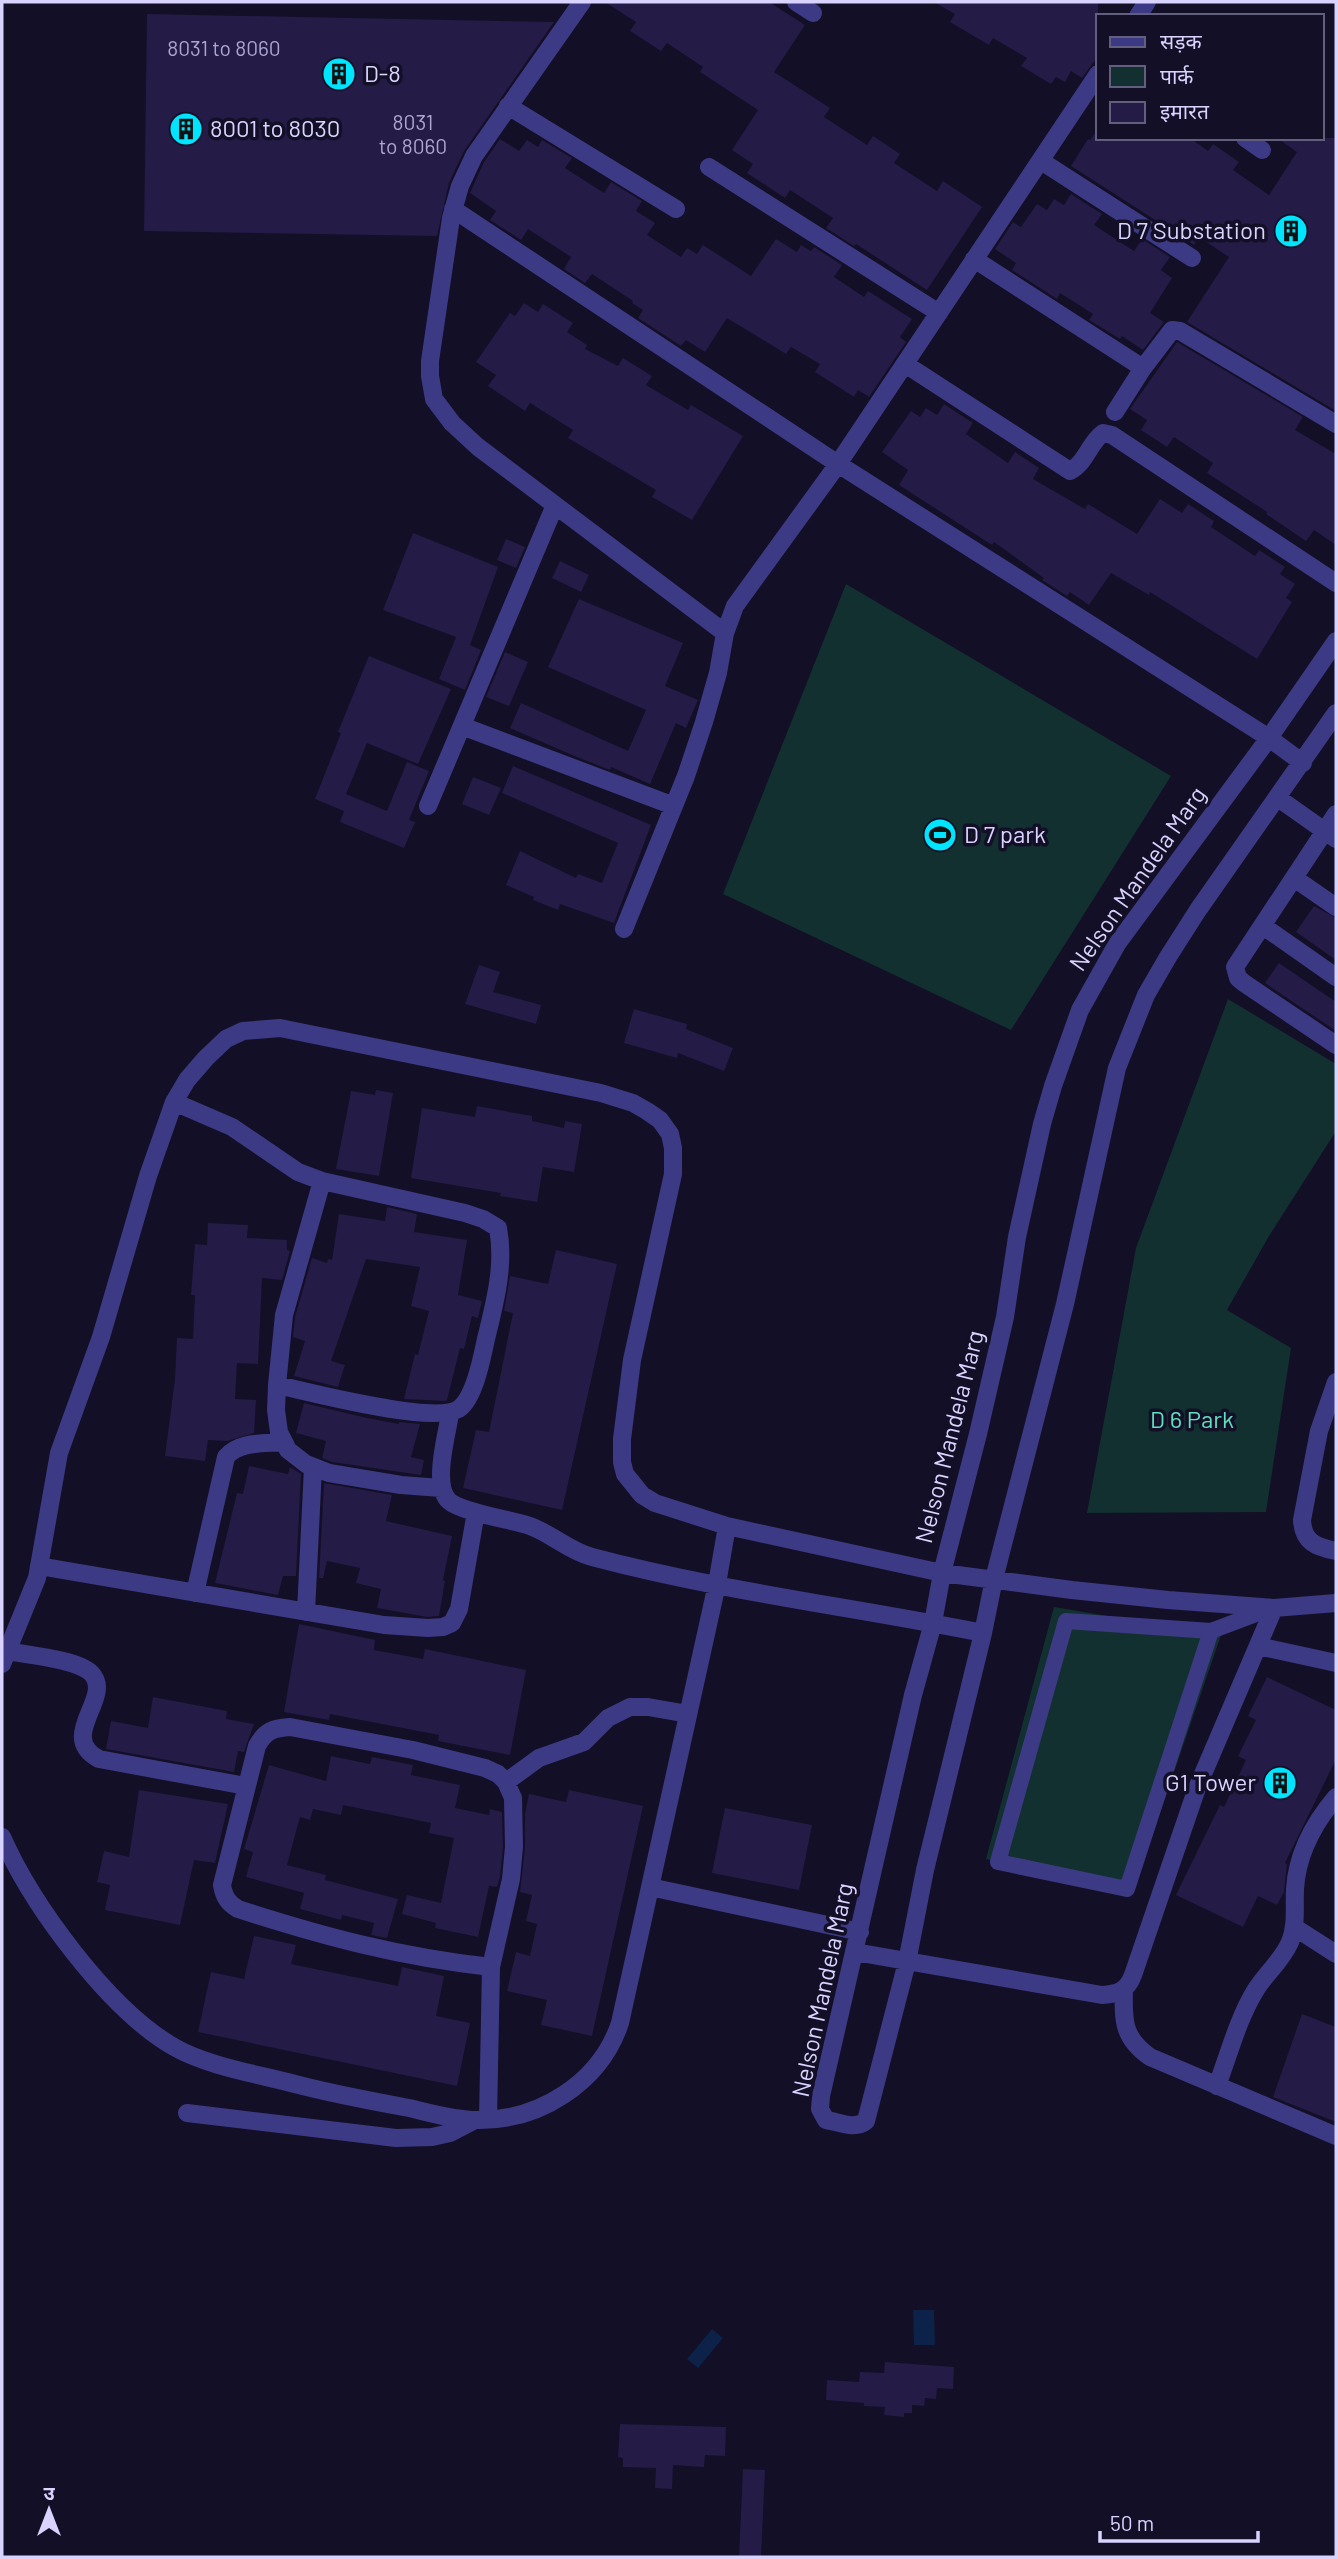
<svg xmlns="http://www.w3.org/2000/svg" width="1338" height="2559" viewBox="0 0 1338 2559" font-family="Barlow,'Noto Sans Devanagari',sans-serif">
<rect width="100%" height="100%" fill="#130f26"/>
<path fill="#12302f" d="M 846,584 L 1171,776 L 1011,1030 L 723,894 Z
M 1228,999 L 1336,1064 L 1336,1131 L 1269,1236 L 1227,1310 L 1291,1348 L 1266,1512 L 1087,1513 L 1136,1248 Z
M 1054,1607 L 1221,1635 L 1133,1892 L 986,1859 Z"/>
<path fill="#0c2248" d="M 913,2310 L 934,2310 L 935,2345 L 914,2345 Z
M 712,2329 L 723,2338 L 698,2368 L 687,2359 Z"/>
<path fill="#241b47" d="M 605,2 L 769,2 L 805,25 L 774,72 L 830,108 L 824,117 L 867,145 L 873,136 L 900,154 L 894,163 L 937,191 L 943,181 L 982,207 L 927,290 L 856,244 L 854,246 L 826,228 L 833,218 L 790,190 L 785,198 L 747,173 L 753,164 L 732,150 L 758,110 L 700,72 L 703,67 L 667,43 L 661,51 L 630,31 L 636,22 Z
M 934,2 L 1098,2 L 1098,56 L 1082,78 L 1071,71 L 1065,82 L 1056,77 L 1051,84 L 1021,66 L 1027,58 L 993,38 L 989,45 L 950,22 L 955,14 Z
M 147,14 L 554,22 L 464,151 L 449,183 L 437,236 L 144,231 Z
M 1096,132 L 1098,138 L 1190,138 L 1208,151 L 1213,144 L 1239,162 L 1233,170 L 1269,195 L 1297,152 L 1277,138 L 1336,138 L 1336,411 L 1187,322 L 1229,257 L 1199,237 L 1194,245 L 1071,166 L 1088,139 L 1090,140 Z
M 500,139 L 519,151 L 527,140 L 538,147 L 542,140 L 572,158 L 565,168 L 604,193 L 611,182 L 642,201 L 636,211 L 655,223 L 647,235 L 681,257 L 687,248 L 697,254 L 703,245 L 751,276 L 776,239 L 797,252 L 801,245 L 811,251 L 814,247 L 842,265 L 834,277 L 864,297 L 868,291 L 912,319 L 900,337 L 906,342 L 869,397 L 858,390 L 854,397 L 815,372 L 820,364 L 791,347 L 786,354 L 727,318 L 705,352 L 686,340 L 681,346 L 638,318 L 643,310 L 632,303 L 633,301 L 592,274 L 585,283 L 564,269 L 571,257 L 528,229 L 521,240 L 490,220 L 496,211 L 470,193 L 484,162 Z
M 1071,194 L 1102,214 L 1094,225 L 1134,251 L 1142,239 L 1170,257 L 1161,270 L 1172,278 L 1150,313 L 1164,322 L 1143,350 L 1122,336 L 1120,339 L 1089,320 L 1093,314 L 1060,293 L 1057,299 L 1012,270 L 1016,263 L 995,249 L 1013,222 L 1021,227 L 1037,204 L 1047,210 L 1054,199 L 1064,205 Z
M 524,303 L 538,312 L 543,304 L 573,323 L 567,332 L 587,345 L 585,349 L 618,366 L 623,358 L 652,376 L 646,385 L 688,410 L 691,405 L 743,436 L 692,520 L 652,497 L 656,490 L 568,438 L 573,430 L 530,403 L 525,411 L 488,386 L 496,375 L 476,362 L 510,313 L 515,316 Z
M 1177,342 L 1303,417 L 1295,430 L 1336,454 L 1336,545 L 1314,530 L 1306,541 L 1266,514 L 1267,512 L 1207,473 L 1213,463 L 1174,437 L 1167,447 L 1141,430 L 1147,420 L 1130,409 Z
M 944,404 L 973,423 L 966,434 L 1008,463 L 1015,452 L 1039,468 L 1033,479 L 1085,509 L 1088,504 L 1137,534 L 1160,499 L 1182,513 L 1188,504 L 1214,521 L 1211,527 L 1255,556 L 1259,550 L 1285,567 L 1280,574 L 1295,584 L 1286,598 L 1292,602 L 1257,659 L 1150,592 L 1149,595 L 1111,573 L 1089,605 L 1070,592 L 1067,596 L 1042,580 L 1044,578 L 994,542 L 992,545 L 899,485 L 908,470 L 882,452 L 911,411 L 920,417 L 926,408 L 937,415 Z
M 413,533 L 498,567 L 470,645 L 481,650 L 465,690 L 439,679 L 456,637 L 383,610 Z
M 506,539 L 525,547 L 516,568 L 497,560 Z
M 560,561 L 589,575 L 581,592 L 552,578 Z
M 579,599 L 683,643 L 665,686 L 698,700 L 686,728 L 676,723 L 650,784 L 611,767 L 610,770 L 572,755 L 510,728 L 521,703 L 628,751 L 646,710 L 548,667 Z
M 505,652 L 528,662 L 509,706 L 486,697 Z
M 369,656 L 451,689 L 418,764 L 367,743 L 346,794 L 387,811 L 407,762 L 429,771 L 409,820 L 415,822 L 404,848 L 340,822 L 344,811 L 315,799 L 341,733 L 338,732 Z
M 513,766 L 651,825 L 614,923 L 560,904 L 558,910 L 533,900 L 534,897 L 506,885 L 520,851 L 576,878 L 578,874 L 602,883 L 618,843 L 502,793 Z
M 473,777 L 501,788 L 489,815 L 462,804 Z
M 1314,906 L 1336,918 L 1336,960 L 1296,932 Z
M 1279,963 L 1336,1002 L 1336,1031 L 1265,983 Z
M 479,965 L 500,972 L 493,992 L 541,1005 L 536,1024 L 465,1004 Z
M 634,1009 L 687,1024 L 686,1029 L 733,1048 L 724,1071 L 678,1053 L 677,1058 L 624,1043 Z
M 376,1090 L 393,1093 L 379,1176 L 336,1169 L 351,1091 L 375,1095 Z
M 477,1106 L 532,1116 L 532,1121 L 564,1128 L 565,1121 L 582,1124 L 574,1172 L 543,1167 L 537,1202 L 500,1196 L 501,1193 L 411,1178 L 422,1108 L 475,1117 Z
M 387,1207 L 417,1214 L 414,1232 L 467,1240 L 458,1295 L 482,1301 L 478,1318 L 472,1316 L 464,1349 L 460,1348 L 447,1400 L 445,1401 L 404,1399 L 415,1354 L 418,1355 L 429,1311 L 411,1306 L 420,1267 L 366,1259 L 331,1361 L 345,1365 L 338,1387 L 294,1376 L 305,1341 L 293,1337 L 295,1317 L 312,1258 L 327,1263 L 328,1259 L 332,1260 L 339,1214 L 385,1221 Z
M 208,1223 L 248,1225 L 247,1238 L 287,1240 L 287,1250 L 290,1251 L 282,1280 L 262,1278 L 258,1364 L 237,1363 L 235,1399 L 256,1400 L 254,1433 L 227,1441 L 208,1440 L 205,1461 L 165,1456 L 175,1379 L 177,1338 L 193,1339 L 195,1295 L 191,1295 L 195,1244 L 207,1245 Z
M 556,1250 L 617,1264 L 562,1510 L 463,1488 L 476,1430 L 489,1432 L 513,1313 L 504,1311 L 510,1276 L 548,1284 Z
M 304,1403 L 367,1418 L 399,1424 L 399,1422 L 420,1424 L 411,1457 L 424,1460 L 421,1475 L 332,1462 L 322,1458 L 326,1441 L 296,1433 Z
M 249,1466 L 288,1474 L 290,1467 L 301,1474 L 296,1576 L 283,1576 L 278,1595 L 215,1583 L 237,1493 L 243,1494 Z
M 324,1483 L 392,1495 L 386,1521 L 452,1536 L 443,1580 L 445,1581 L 439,1616 L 427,1617 L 377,1608 L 381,1589 L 356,1583 L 360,1568 L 327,1561 L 323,1578 L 319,1578 Z
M 299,1624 L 375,1640 L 374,1650 L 423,1659 L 425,1649 L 526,1670 L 510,1755 L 438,1741 L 439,1735 L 330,1714 L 329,1720 L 284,1712 Z
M 1267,1677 L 1336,1710 L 1336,1759 L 1285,1863 L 1287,1864 L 1284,1892 L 1277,1905 L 1258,1896 L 1243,1927 L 1176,1895 L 1220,1805 L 1224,1807 L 1246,1760 L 1238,1756 L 1256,1720 L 1248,1716 Z
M 153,1697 L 227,1711 L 226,1719 L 254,1724 L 244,1752 L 238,1751 L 234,1772 L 106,1749 L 111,1721 L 148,1728 Z
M 331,1756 L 370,1764 L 372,1757 L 413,1765 L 411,1775 L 460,1785 L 455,1808 L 489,1815 L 490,1809 L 502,1812 L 503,1847 L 500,1877 L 497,1887 L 489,1886 L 478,1937 L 435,1928 L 436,1923 L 402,1914 L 407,1895 L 441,1903 L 454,1838 L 429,1833 L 431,1823 L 343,1805 L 341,1815 L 313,1809 L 310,1820 L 300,1817 L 287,1865 L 326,1875 L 325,1880 L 398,1899 L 387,1938 L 371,1935 L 374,1923 L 342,1915 L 341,1920 L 300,1909 L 304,1893 L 246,1877 L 253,1852 L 244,1849 L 269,1765 L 326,1781 Z
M 139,1790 L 228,1804 L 215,1863 L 194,1860 L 180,1925 L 105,1910 L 110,1885 L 97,1882 L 104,1851 L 129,1857 Z
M 569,1790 L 643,1806 L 592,2036 L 541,2025 L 547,2000 L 507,1991 L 516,1952 L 530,1956 L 537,1924 L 526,1921 L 532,1895 L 520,1892 L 525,1848 L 525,1814 L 529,1794 L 566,1802 Z
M 725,1808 L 812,1825 L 799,1890 L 712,1873 Z
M 254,1936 L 296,1945 L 291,1964 L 398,1986 L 402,1967 L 444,1976 L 436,2016 L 470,2023 L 457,2086 L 198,2032 L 211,1972 L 244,1979 Z
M 1302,2014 L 1336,2027 L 1336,2122 L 1273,2097 Z
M 885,2362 L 954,2367 L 953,2389 L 937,2388 L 936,2399 L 925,2398 L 924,2406 L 912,2405 L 912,2413 L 904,2413 L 904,2417 L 884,2415 L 885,2407 L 864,2406 L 864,2403 L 826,2400 L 827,2380 L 859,2382 L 860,2372 L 884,2373 Z
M 620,2424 L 726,2427 L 725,2456 L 705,2455 L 704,2467 L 673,2465 L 672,2489 L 655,2488 L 656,2468 L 623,2467 L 623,2458 L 618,2457 Z
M 743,2469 L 765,2470 L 761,2557 L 739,2557 Z"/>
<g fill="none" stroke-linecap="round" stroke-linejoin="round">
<path stroke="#3d3a85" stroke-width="16" d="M 1211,1631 L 1127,1889 L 998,1862 L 1066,1621 L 1211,1631 L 1272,1608"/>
<path stroke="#3d3a85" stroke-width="18" d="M 582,2 L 474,156 L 460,186 L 451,218 L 430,361 L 430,376 L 434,399 L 452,423 L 478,447 L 725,633
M 796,2 L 813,13
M 1138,16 L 1147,2
M 508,106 L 676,209
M 1245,138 L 1262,150
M 1041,161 L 1192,258
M 709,167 L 939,313
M 453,209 L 838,464 L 1269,738 L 1303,763
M 974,259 L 1143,368
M 905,364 L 1070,471 C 1086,463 1089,443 1103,433 L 1112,435 L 1336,583
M 1115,412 L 1143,368 L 1172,330 L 1180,331 L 1336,424
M 1336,641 L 1269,738 L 1117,944 L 1080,1010 L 1053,1086 L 1042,1124 L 1017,1237 L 1005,1317 L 978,1434 L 942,1573 L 933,1623 L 913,1695 L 821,2096 L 820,2109 L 826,2120 C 839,2122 855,2130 866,2121 L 907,1962 L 925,1870 L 983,1633 L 994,1579 L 1065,1304 L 1117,1068 L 1146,995 L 1168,957 L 1198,910 L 1336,713
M 462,726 L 674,806
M 1278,798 L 1336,839
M 428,806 L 555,505
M 1336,814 L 1235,967 L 1238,978 L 1244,983 L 1336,1045
M 1294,878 L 1336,907
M 1263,926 L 1336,977
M 624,929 L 686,776 L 704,722 L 718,673 L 725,633 L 735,606 L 838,464 L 1098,74
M 174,1102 L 232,1127 L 298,1172 L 322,1181 L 465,1213 L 483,1219 L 498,1228 C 505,1265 495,1302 486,1339 C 482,1357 475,1396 460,1408 C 437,1426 310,1392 277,1385
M 322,1181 L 284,1315 L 277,1385 L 276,1410 L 279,1432 L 288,1450 L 306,1464 L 329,1473 L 401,1485 L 441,1488
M 1336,1382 L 1319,1431 L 1302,1520 C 1303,1542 1316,1547 1336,1551
M 450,1414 C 447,1435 432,1485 449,1501 C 461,1512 512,1520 530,1526 C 552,1534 569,1551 592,1557 C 720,1591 853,1607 983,1633
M 39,1566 L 384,1625 L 428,1628 L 443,1627 L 452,1623 L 459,1609 L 476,1512
M 195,1593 L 226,1457 C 239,1441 264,1444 284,1442
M 306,1612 L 313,1467
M 1258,1646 L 1336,1663
M 7,1651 C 27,1655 77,1659 91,1673 C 115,1697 56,1736 99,1759 L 246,1786
M 2,1664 L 37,1578 L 59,1453 L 101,1337 L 148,1176 L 174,1102 L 187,1080 L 206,1058 L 226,1039 L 243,1031 L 280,1028 L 601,1093 L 633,1103 L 647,1111 L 660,1120 L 670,1134 L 673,1148 L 673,1174 L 632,1360 L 622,1439 L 622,1462 L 625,1474 L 642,1495 L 655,1503 L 727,1526 L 942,1573 L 1072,1590 L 1168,1600 L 1274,1608 L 1336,1603
M 506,1782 L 539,1758 L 584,1742 L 608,1718 L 630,1707 L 648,1707 L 688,1714
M 2,1837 C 32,1905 108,2009 174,2047 C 207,2066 257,2074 295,2084 C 333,2094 371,2101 409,2108 C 431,2113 454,2120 477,2120 C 539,2121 600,2083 620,2023 L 717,1584 L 727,1526
M 650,1887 L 860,1932
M 1294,1927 L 1336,1954
M 855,1952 L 1102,1995 C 1118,1994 1127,1991 1133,1975 L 1197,1788 L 1274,1608
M 1124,1990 C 1123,2021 1123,2038 1150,2057 L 1336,2136
M 1217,2086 C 1229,2054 1238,2019 1255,1991 C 1265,1974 1282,1961 1290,1942 C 1297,1925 1294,1907 1295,1889 C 1297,1855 1314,1823 1336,1797
M 187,2113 L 396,2138 L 432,2137 L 450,2133 L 475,2120
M 488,2119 L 491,1967 L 511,1879 L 514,1847 L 513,1798 L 506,1782 L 498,1774 L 485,1768 L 413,1750 L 290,1727 C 273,1728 265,1731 257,1746 L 222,1885 C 224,1897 228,1903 238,1909 C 325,1937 400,1957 491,1967"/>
</g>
<defs>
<symbol id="building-disc" viewBox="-11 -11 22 22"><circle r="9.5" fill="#00e5ff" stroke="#130f26"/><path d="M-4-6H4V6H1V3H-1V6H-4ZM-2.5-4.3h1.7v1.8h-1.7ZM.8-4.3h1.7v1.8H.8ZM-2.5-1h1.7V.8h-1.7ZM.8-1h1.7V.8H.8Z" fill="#111"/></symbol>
<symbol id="stadium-disc" viewBox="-11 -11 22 22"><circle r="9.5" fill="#00e5ff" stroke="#130f26"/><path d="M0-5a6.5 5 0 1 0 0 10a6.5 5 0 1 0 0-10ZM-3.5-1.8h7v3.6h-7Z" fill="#111"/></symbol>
</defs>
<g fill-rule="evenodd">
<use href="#building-disc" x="320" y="55" width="38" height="38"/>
<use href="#building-disc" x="167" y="110" width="38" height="38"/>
<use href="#building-disc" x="1272" y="212" width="38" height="38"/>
<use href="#stadium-disc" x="921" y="816" width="38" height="38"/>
<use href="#building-disc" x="1261" y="1764" width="38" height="38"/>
</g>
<g text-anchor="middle" stroke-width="7" stroke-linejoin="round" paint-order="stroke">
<g font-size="21" fill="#aca6d1">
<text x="224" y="56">8031 to 8060</text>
<text x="413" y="130">8031<tspan x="413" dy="24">to 8060</tspan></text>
</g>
<g font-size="24" fill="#d9d4ff" stroke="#130f26" text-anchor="start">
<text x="364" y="82">D-8</text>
<text x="210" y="137">8001 to 8030</text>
<text x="1266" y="239" text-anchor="end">D 7 Substation</text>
<text x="964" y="843">D 7 park</text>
<text x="1256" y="1791" text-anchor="end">G1 Tower</text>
</g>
<g font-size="24" fill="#d9d4ff" stroke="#130f26">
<text transform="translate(1138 879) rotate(-55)" y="8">Nelson Mandela Marg</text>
<text transform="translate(950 1437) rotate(-76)" y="8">Nelson Mandela Marg</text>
<text transform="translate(823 1990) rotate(-78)" y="8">Nelson Mandela Marg</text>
</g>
<g font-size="24" fill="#5fe0c0" stroke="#130f26">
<text x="1192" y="1428">D 6 Park</text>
</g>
</g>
<rect width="1338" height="2559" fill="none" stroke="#d9d4ff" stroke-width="7"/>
<rect x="1096" y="14" width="228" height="126" fill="#130f26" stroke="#625e7d" stroke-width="2"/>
<rect x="1110" y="37" width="35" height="10" fill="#3d3a85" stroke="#625e7d" stroke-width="2"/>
<text x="1160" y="49" font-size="21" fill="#d9d4ff">सड़क</text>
<rect x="1110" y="66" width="35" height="21" fill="#12302f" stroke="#625e7d" stroke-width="2"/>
<text x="1160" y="84" font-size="21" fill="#d9d4ff">पार्क</text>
<rect x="1110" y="102" width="35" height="21" fill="#241b47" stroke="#625e7d" stroke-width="2"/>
<text x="1160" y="119" font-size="21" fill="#d9d4ff">इमारत</text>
<g transform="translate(49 2510)" stroke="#130f26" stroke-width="5" paint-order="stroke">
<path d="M0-5L12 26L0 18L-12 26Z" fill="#d9d4ff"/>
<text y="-10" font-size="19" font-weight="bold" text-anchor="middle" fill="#d9d4ff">उ</text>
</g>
<path d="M1100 2531v10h158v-10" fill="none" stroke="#d9d4ff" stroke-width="3.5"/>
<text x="1110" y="2531" font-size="21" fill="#d9d4ff" stroke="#130f26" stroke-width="5" paint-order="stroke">50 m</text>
</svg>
